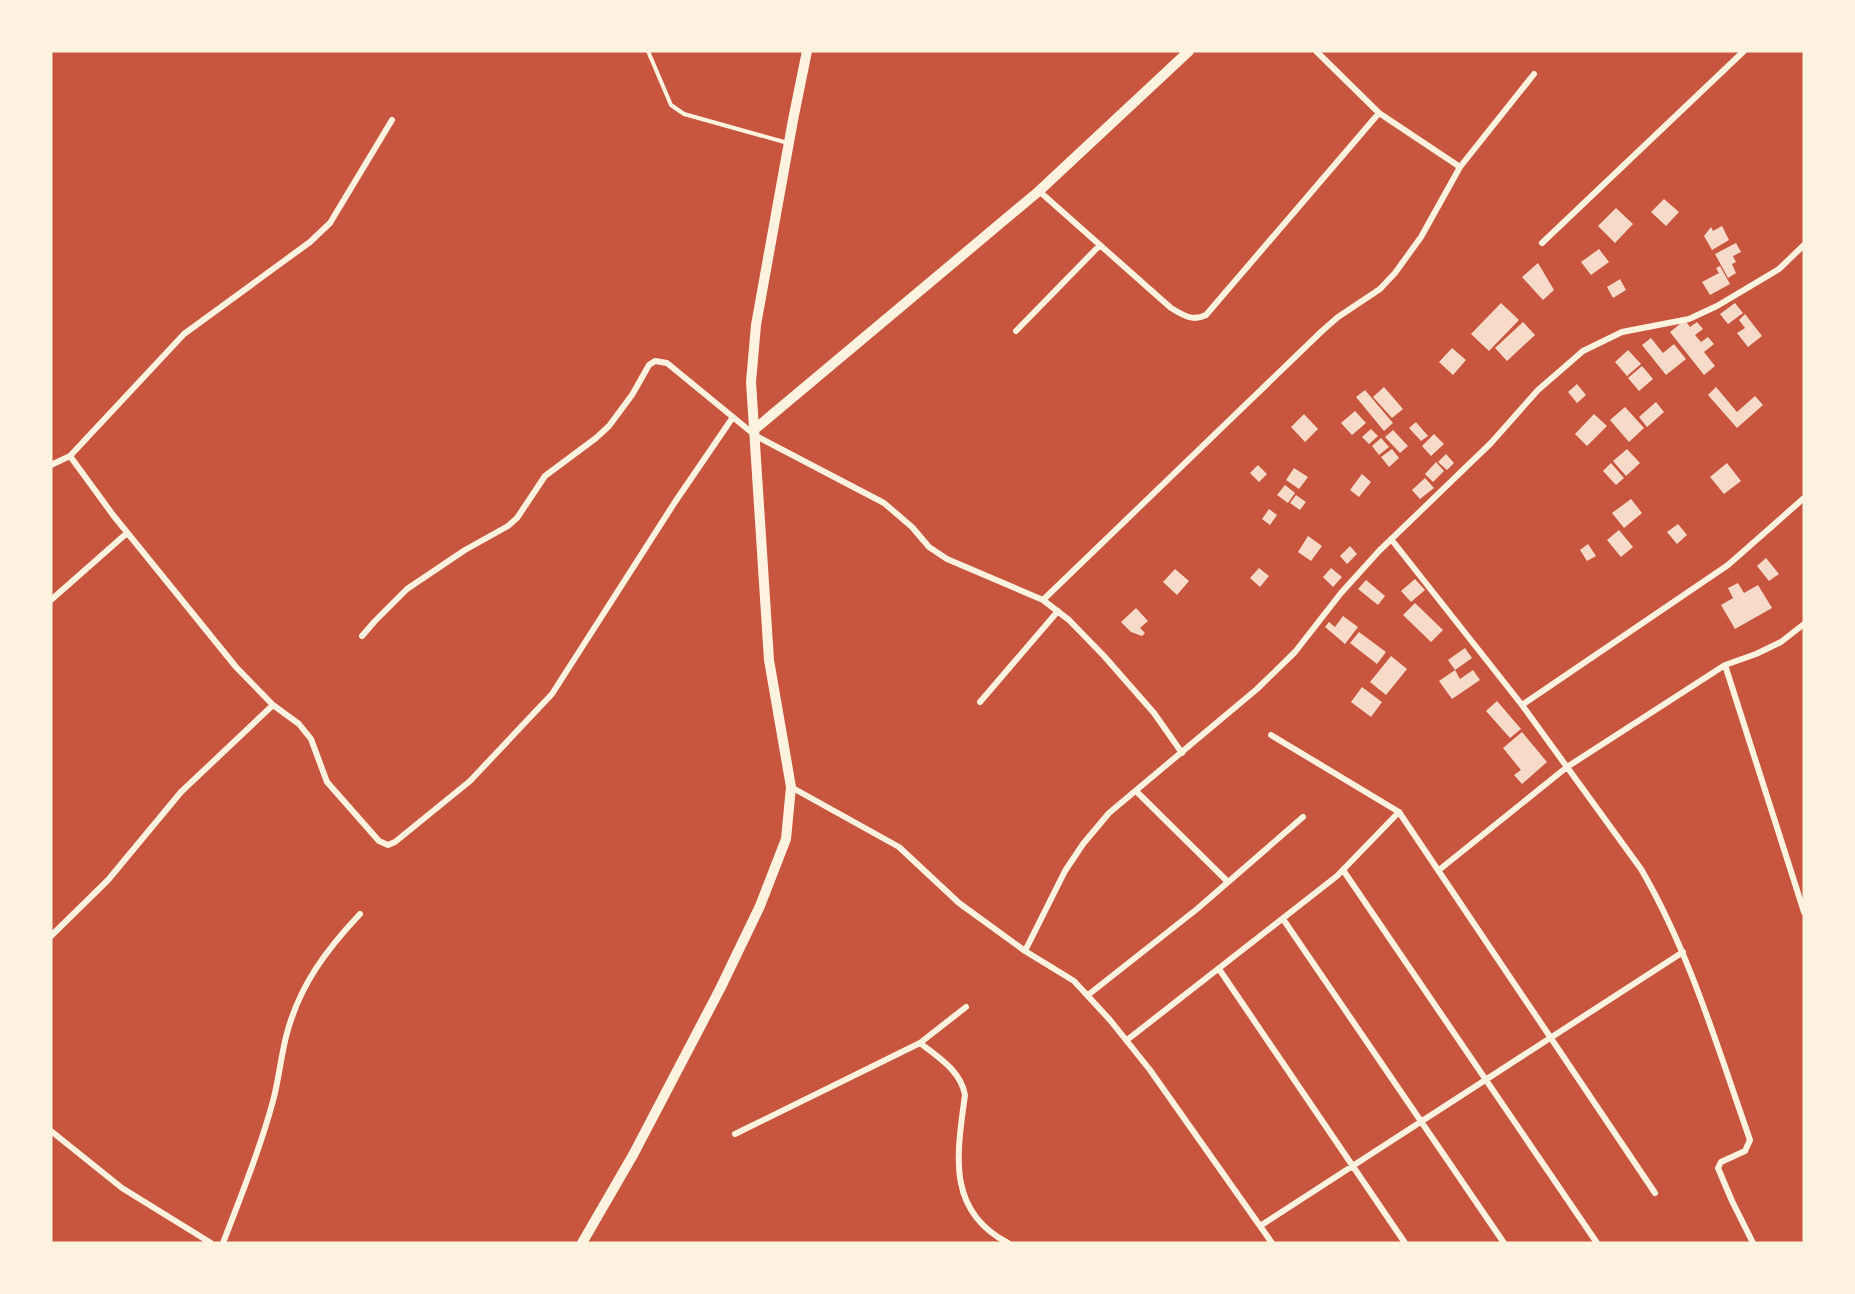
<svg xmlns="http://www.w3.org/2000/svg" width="1855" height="1294" viewBox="0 0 1855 1294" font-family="Helvetica,sans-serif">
<rect width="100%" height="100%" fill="#c8553d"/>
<path fill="#f7dbc8" d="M 1664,199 L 1679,212 L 1666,226 L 1651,212 Z
M 1616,208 L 1633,224 L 1615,243 L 1598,226 Z
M 1722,226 L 1729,240 L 1712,250 L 1704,236 L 1711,227 L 1713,231 Z
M 1736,243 L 1741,252 L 1733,256 L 1736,262 L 1732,264 L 1736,273 L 1728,278 L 1715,254 Z
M 1599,249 L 1609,262 L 1591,275 L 1581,262 Z
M 1538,263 L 1554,290 L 1543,300 L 1522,277 Z
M 1720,266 L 1730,284 L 1710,295 L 1702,282 L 1719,273 L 1716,268 Z
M 1620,279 L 1626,290 L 1613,298 L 1607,287 Z
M 1501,303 L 1519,320 L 1489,351 L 1471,334 Z
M 1735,303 L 1743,313 L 1728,324 L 1720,314 Z
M 1745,314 L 1762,336 L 1748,347 L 1737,333 L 1745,328 L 1739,320 Z
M 1685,320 L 1690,327 L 1697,322 L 1703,329 L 1695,335 L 1701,342 L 1708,337 L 1714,344 L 1704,352 L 1715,366 L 1704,375 L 1670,332 Z
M 1523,322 L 1535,335 L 1507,361 L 1495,348 Z
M 1651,338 L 1663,353 L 1674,344 L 1686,359 L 1666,375 L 1642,345 Z
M 1452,348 L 1466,360 L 1453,375 L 1439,362 Z
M 1628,350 L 1641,364 L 1627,376 L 1615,362 Z
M 1642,366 L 1653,379 L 1639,391 L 1628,378 Z
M 1577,384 L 1586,395 L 1577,403 L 1568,392 Z
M 1384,387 L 1403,409 L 1392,418 L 1373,397 Z
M 1716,387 L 1737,412 L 1755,396 L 1763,405 L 1737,428 L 1708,395 Z
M 1365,390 L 1393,423 L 1384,431 L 1356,397 Z
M 1656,402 L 1664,412 L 1647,427 L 1639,417 Z
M 1625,407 L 1644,428 L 1629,442 L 1610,420 Z
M 1355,411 L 1366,423 L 1352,435 L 1341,423 Z
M 1304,414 L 1318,429 L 1305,442 L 1291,427 Z
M 1594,414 L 1607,426 L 1587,446 L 1575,434 Z
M 1416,422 L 1428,436 L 1421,441 L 1409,428 Z
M 1371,429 L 1378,436 L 1369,444 L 1362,437 Z
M 1393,430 L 1408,446 L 1400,453 L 1385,437 Z
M 1434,434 L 1444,444 L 1431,456 L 1422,446 Z
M 1381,438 L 1389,447 L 1379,455 L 1372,446 Z
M 1392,449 L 1399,458 L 1389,467 L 1381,457 Z
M 1627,449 L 1640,463 L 1626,476 L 1613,461 Z
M 1446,454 L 1454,463 L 1447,470 L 1438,462 Z
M 1436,462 L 1444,471 L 1433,482 L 1425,474 Z
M 1611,463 L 1624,478 L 1616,485 L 1603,471 Z
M 1727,463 L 1741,481 L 1724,494 L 1710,477 Z
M 1258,465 L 1267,474 L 1259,482 L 1250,473 Z
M 1294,468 L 1308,477 L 1299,489 L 1286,480 Z
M 1362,474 L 1371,482 L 1359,497 L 1350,490 Z
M 1425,478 L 1434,488 L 1420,499 L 1412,490 Z
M 1285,485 L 1295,493 L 1288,503 L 1277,495 Z
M 1296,495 L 1306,502 L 1300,510 L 1290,503 Z
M 1631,499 L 1642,513 L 1624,528 L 1612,513 Z
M 1269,509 L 1277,515 L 1270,525 L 1262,519 Z
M 1678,524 L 1687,535 L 1677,544 L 1667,532 Z
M 1619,530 L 1633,547 L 1621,557 L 1607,540 Z
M 1308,536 L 1322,546 L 1311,561 L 1298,552 Z
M 1588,544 L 1596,556 L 1587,561 L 1580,550 Z
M 1350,546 L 1357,554 L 1347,564 L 1340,556 Z
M 1766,558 L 1779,574 L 1769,581 L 1757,566 Z
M 1259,568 L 1269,576 L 1260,587 L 1250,578 Z
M 1331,568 L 1342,577 L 1333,587 L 1323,577 Z
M 1175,569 L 1189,581 L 1177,595 L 1163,582 Z
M 1415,579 L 1425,590 L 1411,602 L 1401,591 Z
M 1366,580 L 1385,596 L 1378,605 L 1358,589 Z
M 1738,583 L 1744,593 L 1758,585 L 1772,608 L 1735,629 L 1721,605 L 1733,598 L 1728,588 Z
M 1415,603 L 1443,630 L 1431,642 L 1403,615 Z
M 1136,608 L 1148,621 L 1140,628 L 1145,633 L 1142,636 L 1131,632 L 1121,622 Z
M 1343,616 L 1358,627 L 1345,644 L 1325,627 L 1329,622 L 1335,627 Z
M 1359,632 L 1386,652 L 1377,664 L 1350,643 Z
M 1465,648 L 1472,658 L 1455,670 L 1448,660 Z
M 1391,656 L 1407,669 L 1386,695 L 1370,682 Z
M 1455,670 L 1460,679 L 1473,670 L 1480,680 L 1452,699 L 1439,681 Z
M 1362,687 L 1382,702 L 1371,717 L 1351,702 Z
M 1497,701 L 1521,729 L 1510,738 L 1486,711 Z
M 1522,732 L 1547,762 L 1522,784 L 1514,775 L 1521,770 L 1503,748 Z"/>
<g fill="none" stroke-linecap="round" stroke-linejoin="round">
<path stroke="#fff3e0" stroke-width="4" d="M 648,51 L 671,105 L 684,114 L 788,143"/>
<path stroke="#fff3e0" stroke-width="6" d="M 1316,51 L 1379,113 L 1460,167
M 1039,191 L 1171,308 C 1183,315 1192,322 1206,315 L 1379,113
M 1542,243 L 1744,51
M 1016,331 L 1100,245
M 70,456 L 113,515 L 236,667 L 273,705 L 299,724 L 311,739 L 327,782 L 379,841 L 388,845 L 395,842 L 470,781 L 552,694 L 675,502 L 733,417
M 51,465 L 70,456 L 184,334 L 310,242 L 330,223 L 392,120
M 1391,539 L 1522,705 L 1641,869 C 1690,953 1718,1049 1750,1140 L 1745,1151 L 1721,1162 L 1718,1168 L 1732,1201 L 1753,1243
M 51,600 L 127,533
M 1043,600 L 1322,331 L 1338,317 L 1380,289 L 1395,273 L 1421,237 L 1460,167 L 1534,74
M 362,636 L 375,621 L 407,589 L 465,550 L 508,526 L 517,518 L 545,476 L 596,438 L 609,426 L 632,395 L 649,365 L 655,361 L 667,363 L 756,436 L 884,503 L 912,527 L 929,547 L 947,559 L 1043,600 L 1069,620 L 1104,656 L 1154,713 L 1182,753
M 1725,665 L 1804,912
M 980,702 L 1058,611
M 1522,705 L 1728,565 L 1804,498
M 1271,735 L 1399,812 L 1655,1193
M 791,787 L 899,847 L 959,903 L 1025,951 L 1074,981 L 1110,1020 L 1150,1070 L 1272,1243
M 1136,791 L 1228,882
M 1343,870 L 1597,1243
M 1439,870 L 1567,767 L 1725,665 L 1756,654 L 1781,642 L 1804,624
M 1283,919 L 1504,1243
M 51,936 L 108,880 L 181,792 L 273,705
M 1025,951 L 1065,871 L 1083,844 L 1109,813 L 1257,689 L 1295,652 L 1341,593 L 1379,551 L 1491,443 L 1538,390 L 1583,351 L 1622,332 L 1689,319 L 1717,306 L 1779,269 L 1804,245
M 1219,969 L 1405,1243
M 1088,995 L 1197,909 L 1303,817
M 1127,1040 L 1337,876 L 1399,812
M 920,1043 C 938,1057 961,1071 965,1095 C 957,1154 946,1211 1008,1243
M 51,1131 L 122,1188 L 211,1243
M 735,1134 L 920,1043 L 966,1007
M 1260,1226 L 1683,952
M 223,1243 C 241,1196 260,1149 273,1101 C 279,1079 281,1055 287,1033 C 300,985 326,950 360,914"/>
<path stroke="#fff3e0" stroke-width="10" d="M 755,429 L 1039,191 L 1189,51
M 582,1243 L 633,1155 L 720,989 L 760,906 L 786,839 L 791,787 L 769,660 L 751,382 L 756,325 L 793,120 L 807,51"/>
</g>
<rect width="1855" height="1294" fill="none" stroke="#fff3e0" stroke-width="105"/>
</svg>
